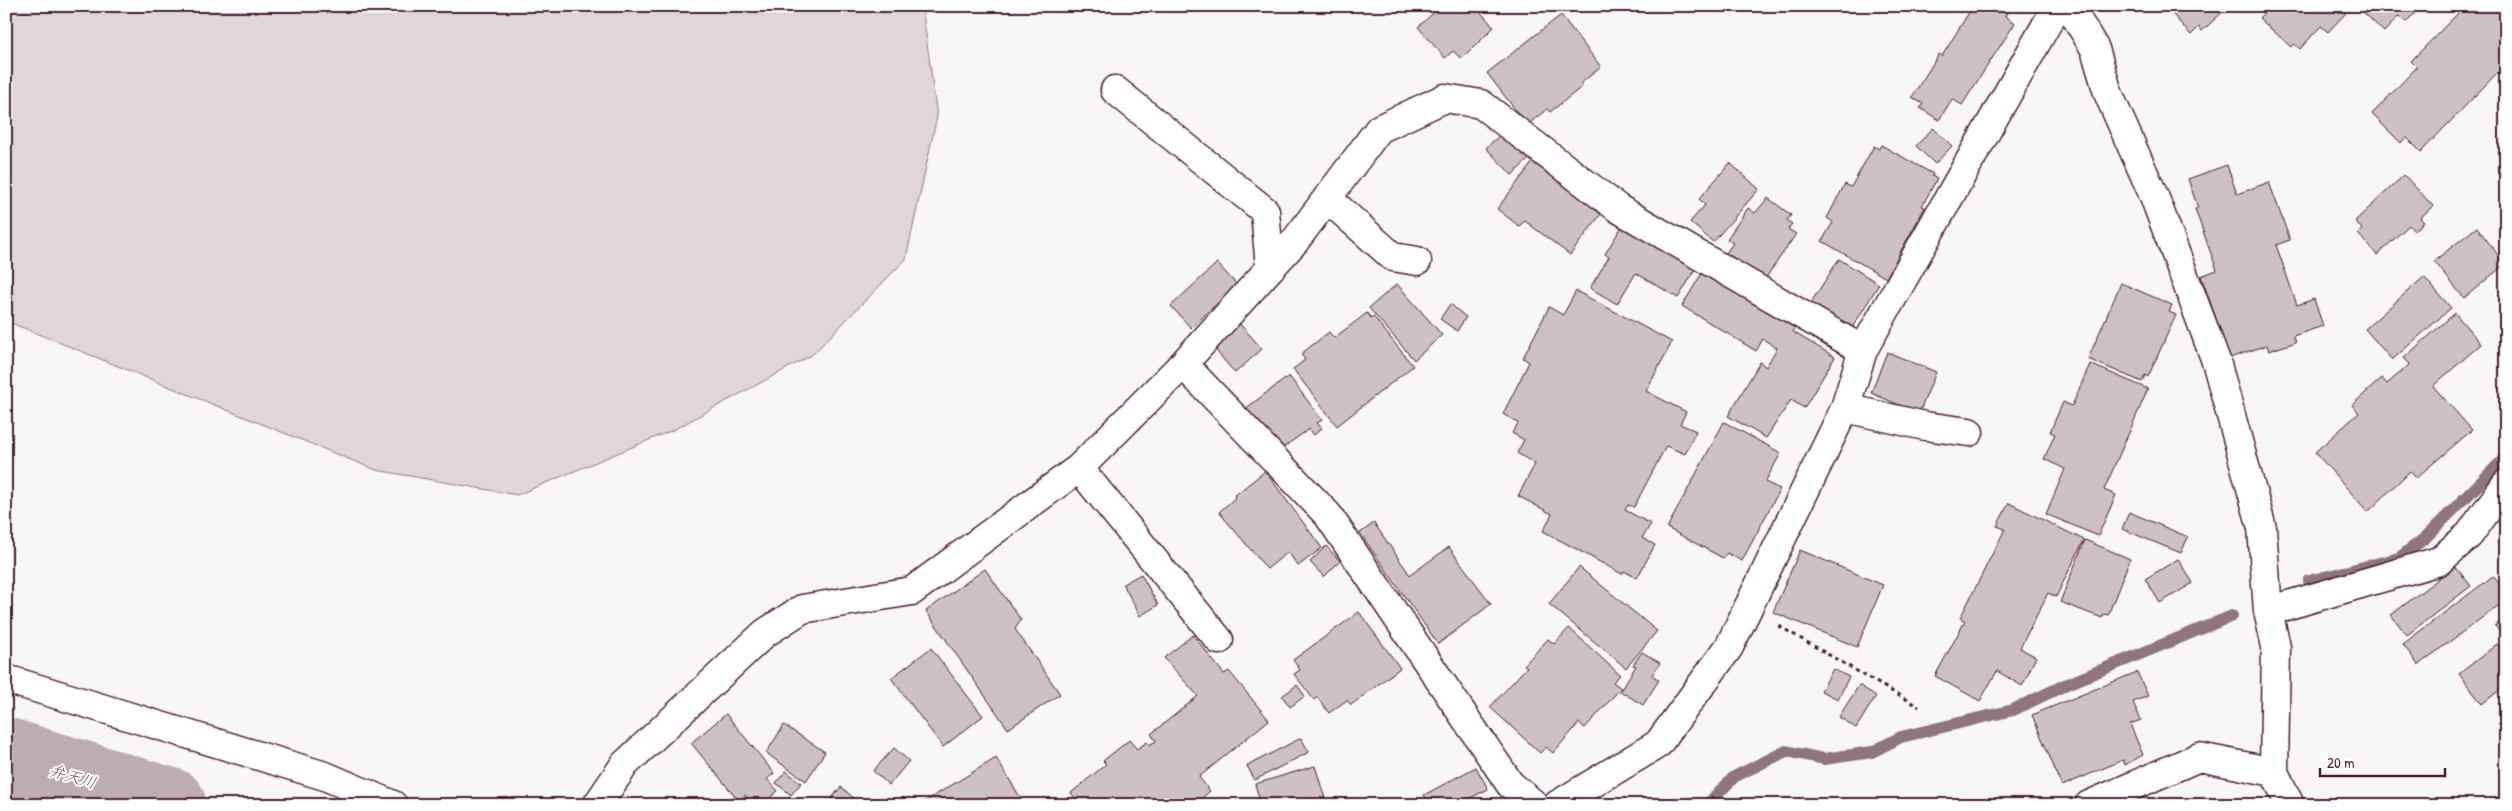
<svg xmlns="http://www.w3.org/2000/svg" width="2512" height="811" viewBox="0 0 2512 811" font-family="'Patrick Hand','Klee One',sans-serif">
<rect width="100%" height="100%" fill="#f8f6f7"/>
<filter id="ink" filterUnits="userSpaceOnUse"><feTurbulence type="fractalNoise" baseFrequency=".02" numOctaves="2"/><feDisplacementMap in="SourceGraphic" scale="10" xChannelSelector="R" yChannelSelector="G"/><feConvolveMatrix kernelMatrix="1 2 1 2 8 2 1 2 1" color-interpolation-filters="sRGB"/></filter>
<g filter="url(#ink)">
<path fill="#ded6d9" stroke="#947a82" d="M 6,6 L 922,6 L 937,116 L 906,259 L 812,355 L 673,430 L 517,495 L 376,470 L 6,321 Z"/>
<g fill="none" stroke-linecap="round" stroke-linejoin="round">
<path stroke="#8f747b" stroke-width="12" d="M 2309,581 L 2399,558 L 2425,538 L 2506,457
M 1707,805 L 1734,777 L 1786,751 L 1824,759 L 1872,752 L 1901,737 L 2013,710 L 2065,685 L 2232,616"/>
<path stroke="#bdadb0" stroke-width="75" d="M 6,755 L 169,805"/>
</g>
<path fill="#cdc1c4" stroke="#4a1f2b" d="M 1441,6 L 1475,6 L 1494,27 L 1462,59 L 1453,51 L 1445,58 L 1418,27 Z
M 1973,6 L 2011,6 L 2005,16 L 2015,23 L 1962,105 L 1952,99 L 1939,120 L 1920,108 L 1923,104 L 1912,97 L 1939,54 L 1942,56 Z
M 2165,6 L 2229,6 L 2202,31 L 2199,27 L 2191,35 Z
M 2270,6 L 2340,6 L 2346,13 L 2328,32 L 2321,26 L 2300,49 L 2294,44 L 2291,47 L 2259,18 Z
M 2357,6 L 2422,6 L 2406,22 L 2399,16 L 2384,32 Z
M 2465,6 L 2506,6 L 2506,71 L 2502,76 L 2498,72 L 2421,152 L 2406,137 L 2401,143 L 2372,114 L 2417,67 L 2411,61 Z
M 1561,15 L 1601,67 L 1581,83 L 1583,86 L 1550,112 L 1547,109 L 1527,125 L 1487,73 Z
M 1933,128 L 1952,146 L 1935,164 L 1916,146 Z
M 1503,132 L 1529,159 L 1512,175 L 1486,148 Z
M 1881,145 L 1933,174 L 1932,176 L 1937,179 L 1922,206 L 1925,207 L 1886,278 L 1822,241 L 1833,222 L 1827,218 L 1845,184 L 1851,187 L 1874,146 L 1879,149 Z
M 1536,158 L 1604,210 L 1570,255 L 1525,221 L 1519,226 L 1497,209 Z
M 1730,163 L 1759,189 L 1713,242 L 1690,222 L 1705,205 L 1699,199 Z
M 2227,165 L 2237,194 L 2269,182 L 2290,240 L 2276,245 L 2297,305 L 2314,299 L 2323,326 L 2293,336 L 2296,342 L 2269,351 L 2267,345 L 2230,358 L 2201,276 L 2217,270 L 2195,209 L 2198,208 L 2188,179 Z
M 2404,175 L 2433,206 L 2420,218 L 2424,222 L 2414,231 L 2409,225 L 2377,255 L 2358,234 L 2362,229 L 2355,221 Z
M 1768,198 L 1791,215 L 1787,220 L 1792,224 L 1788,229 L 1796,234 L 1765,279 L 1726,253 L 1733,243 L 1727,239 L 1748,208 L 1755,213 Z
M 1624,223 L 1697,267 L 1678,298 L 1636,273 L 1617,304 L 1590,288 L 1609,257 L 1605,254 Z
M 2477,227 L 2506,266 L 2504,265 L 2464,298 L 2434,261 Z
M 1839,259 L 1879,284 L 1849,333 L 1808,307 Z
M 1217,263 L 1237,285 L 1191,328 L 1171,306 Z
M 1702,273 L 1795,328 L 1793,332 L 1835,357 L 1804,408 L 1791,400 L 1766,438 L 1728,416 L 1760,362 L 1766,367 L 1777,348 L 1763,339 L 1756,351 L 1682,306 Z
M 2424,277 L 2451,308 L 2392,360 L 2365,329 Z
M 2121,283 L 2172,305 L 2169,312 L 2176,315 L 2148,377 L 2145,375 L 2142,382 L 2088,359 Z
M 1397,284 L 1442,335 L 1414,360 L 1369,308 Z
M 1576,291 L 1672,342 L 1646,391 L 1686,412 L 1680,424 L 1696,431 L 1685,454 L 1666,446 L 1634,507 L 1628,505 L 1625,510 L 1651,524 L 1642,538 L 1655,545 L 1637,578 L 1624,571 L 1622,574 L 1543,531 L 1552,514 L 1518,496 L 1535,464 L 1517,453 L 1524,440 L 1512,433 L 1518,423 L 1503,414 L 1529,362 L 1523,358 L 1549,307 L 1563,315 Z
M 1450,304 L 1466,317 L 1457,331 L 1440,319 Z
M 1367,313 L 1371,318 L 1373,316 L 1413,366 L 1337,426 L 1293,369 L 1305,360 L 1301,354 L 1329,332 L 1334,338 Z
M 2455,313 L 2481,344 L 2433,386 L 2472,430 L 2416,478 L 2410,471 L 2368,512 L 2315,452 L 2359,413 L 2352,405 L 2382,378 L 2387,384 L 2410,364 L 2404,358 Z
M 1240,324 L 1262,349 L 1235,373 L 1213,347 Z
M 1887,352 L 1936,372 L 1919,413 L 1871,393 Z
M 2090,364 L 2148,389 L 2104,490 L 2116,495 L 2098,536 L 2046,514 L 2065,469 L 2044,459 L 2055,434 L 2050,432 L 2063,402 L 2072,406 Z
M 1289,376 L 1322,420 L 1317,423 L 1322,428 L 1314,435 L 1309,429 L 1281,449 L 1274,448 L 1245,409 Z
M 1724,422 L 1781,453 L 1765,482 L 1780,489 L 1742,561 L 1727,553 L 1723,558 L 1667,528 Z
M 1265,471 L 1322,548 L 1298,566 L 1288,552 L 1267,569 L 1219,512 L 1235,498 L 1234,496 Z
M 2009,503 L 2084,540 L 2056,597 L 2048,593 L 2020,648 L 2036,657 L 2022,686 L 1997,671 L 1980,701 L 1935,676 L 1965,621 L 1960,618 L 2005,529 L 1997,526 Z
M 2129,512 L 2188,537 L 2181,553 L 2122,529 Z
M 1374,523 L 1410,575 L 1449,547 L 1491,604 L 1438,644 L 1360,533 Z
M 2506,530 L 2506,548 L 2497,541 Z
M 2085,540 L 2130,559 L 2108,615 L 2104,614 L 2102,618 L 2060,602 Z
M 1326,546 L 1340,561 L 1324,577 L 1310,562 Z
M 1800,550 L 1883,585 L 1857,647 L 1773,612 Z
M 2178,559 L 2193,583 L 2160,603 L 2145,579 Z
M 2455,566 L 2471,586 L 2407,635 L 2391,615 Z
M 1579,567 L 1657,631 L 1626,668 L 1549,604 Z
M 985,569 L 1021,620 L 1015,629 L 1060,694 L 1008,729 L 926,611 Z
M 1141,574 L 1158,605 L 1140,616 L 1123,584 Z
M 2493,576 L 2506,593 L 2506,600 L 2418,665 L 2403,644 Z
M 1359,612 L 1400,668 L 1351,705 L 1347,700 L 1329,713 L 1317,697 L 1314,700 L 1294,674 L 1300,670 L 1293,660 Z
M 2506,617 L 2506,639 L 2495,626 Z
M 1569,628 L 1620,675 L 1613,682 L 1621,688 L 1585,728 L 1579,723 L 1553,753 L 1546,747 L 1540,753 L 1490,707 L 1527,667 L 1524,665 L 1548,639 L 1554,644 Z
M 1193,635 L 1224,674 L 1229,671 L 1269,720 L 1199,777 L 1210,791 L 1194,805 L 1081,805 L 1071,793 L 1106,764 L 1103,761 L 1129,740 L 1137,749 L 1147,742 L 1149,745 L 1156,741 L 1151,734 L 1198,696 L 1164,658 Z
M 2497,644 L 2506,655 L 2506,685 L 2482,704 L 2459,674 Z
M 931,648 L 983,716 L 943,747 L 891,678 Z
M 1642,652 L 1660,663 L 1652,675 L 1659,680 L 1643,705 L 1620,691 L 1636,666 L 1633,665 Z
M 1833,669 L 1849,677 L 1838,699 L 1821,691 Z
M 2137,672 L 2148,696 L 2133,702 L 2141,720 L 2130,724 L 2143,755 L 2125,765 L 2123,760 L 2062,786 L 2032,715 Z
M 1297,685 L 1305,696 L 1290,707 L 1282,696 Z
M 1859,685 L 1876,696 L 1856,728 L 1839,717 Z
M 726,714 L 774,773 L 767,779 L 778,791 L 761,805 L 754,805 L 745,795 L 739,801 L 691,743 Z
M 784,725 L 825,752 L 806,781 L 766,753 Z
M 1301,738 L 1309,752 L 1255,780 L 1247,766 Z
M 894,748 L 909,761 L 889,785 L 873,771 Z
M 996,758 L 1025,805 L 919,805 Z
M 1315,766 L 1327,805 L 1261,805 L 1255,784 Z
M 1476,767 L 1488,789 L 1457,805 L 1430,805 L 1424,795 Z
M 786,771 L 801,783 L 791,795 L 776,783 Z
M 841,787 L 862,805 L 826,805 Z"/>
<g fill="none" stroke-linecap="round" stroke-linejoin="round">
<defs>
<path id="street" d="M 2069,6 L 2095,49 L 2108,93 L 2154,196 L 2216,361 L 2262,528 L 2268,611 L 2276,647 L 2274,772
M 1115,90 L 1265,211 L 1270,268
M 1327,198 L 1393,257 L 1417,261
M 1183,364 L 1328,515 L 1510,784 L 1535,805
M 1845,408 L 1925,426 L 1969,432
M 1079,468 L 1219,640
M 2268,611 L 2439,561 L 2469,535 L 2506,484
M 6,679 L 325,776 L 393,805
M 597,805 L 625,764 L 765,633 L 802,609 L 912,591 L 1079,468 L 1183,364 L 1295,241 L 1379,129 L 1445,98 L 1481,104 L 1619,209 L 1863,350
M 1557,805 L 1658,744 L 1729,647 L 1845,408 L 1863,350 L 2057,6
M 2089,805 L 2199,757 L 2274,772 L 2290,805"/>
</defs>
<use href="#street" stroke="#4a1f2b" stroke-width="31"/>
<path stroke="#4a1f2b" stroke-width="3" stroke-dasharray="4 4" stroke-linecap="butt" d="M 1779,626 L 1919,707
M 6,798 L 30,805"/>
<use href="#street" stroke="#fff" stroke-width="28"/>
</g>
</g>
<g text-anchor="middle" stroke-width="4" stroke-linejoin="round" paint-order="stroke">
<g font-size="16" font-style="italic" fill="#72515a" stroke="#fff">
<text transform="translate(73 776) rotate(17)" y="6">弁天川</text>
</g>
</g>
<rect width="2512" height="811" fill="none" stroke="#fff" stroke-width="25"/>
<rect x="12" y="12" width="2487" height="786" fill="none" stroke="#4a1f2b" stroke-width="2" filter="url(#ink)"/>
<path d="M2320 768v8h125v-8" fill="none" stroke="#4a1f2b" stroke-width="2.5"/>
<text x="2327" y="768" font-size="15" fill="#4a1f2b" stroke="#ffffff" stroke-width="4" paint-order="stroke">20 m</text>
</svg>
